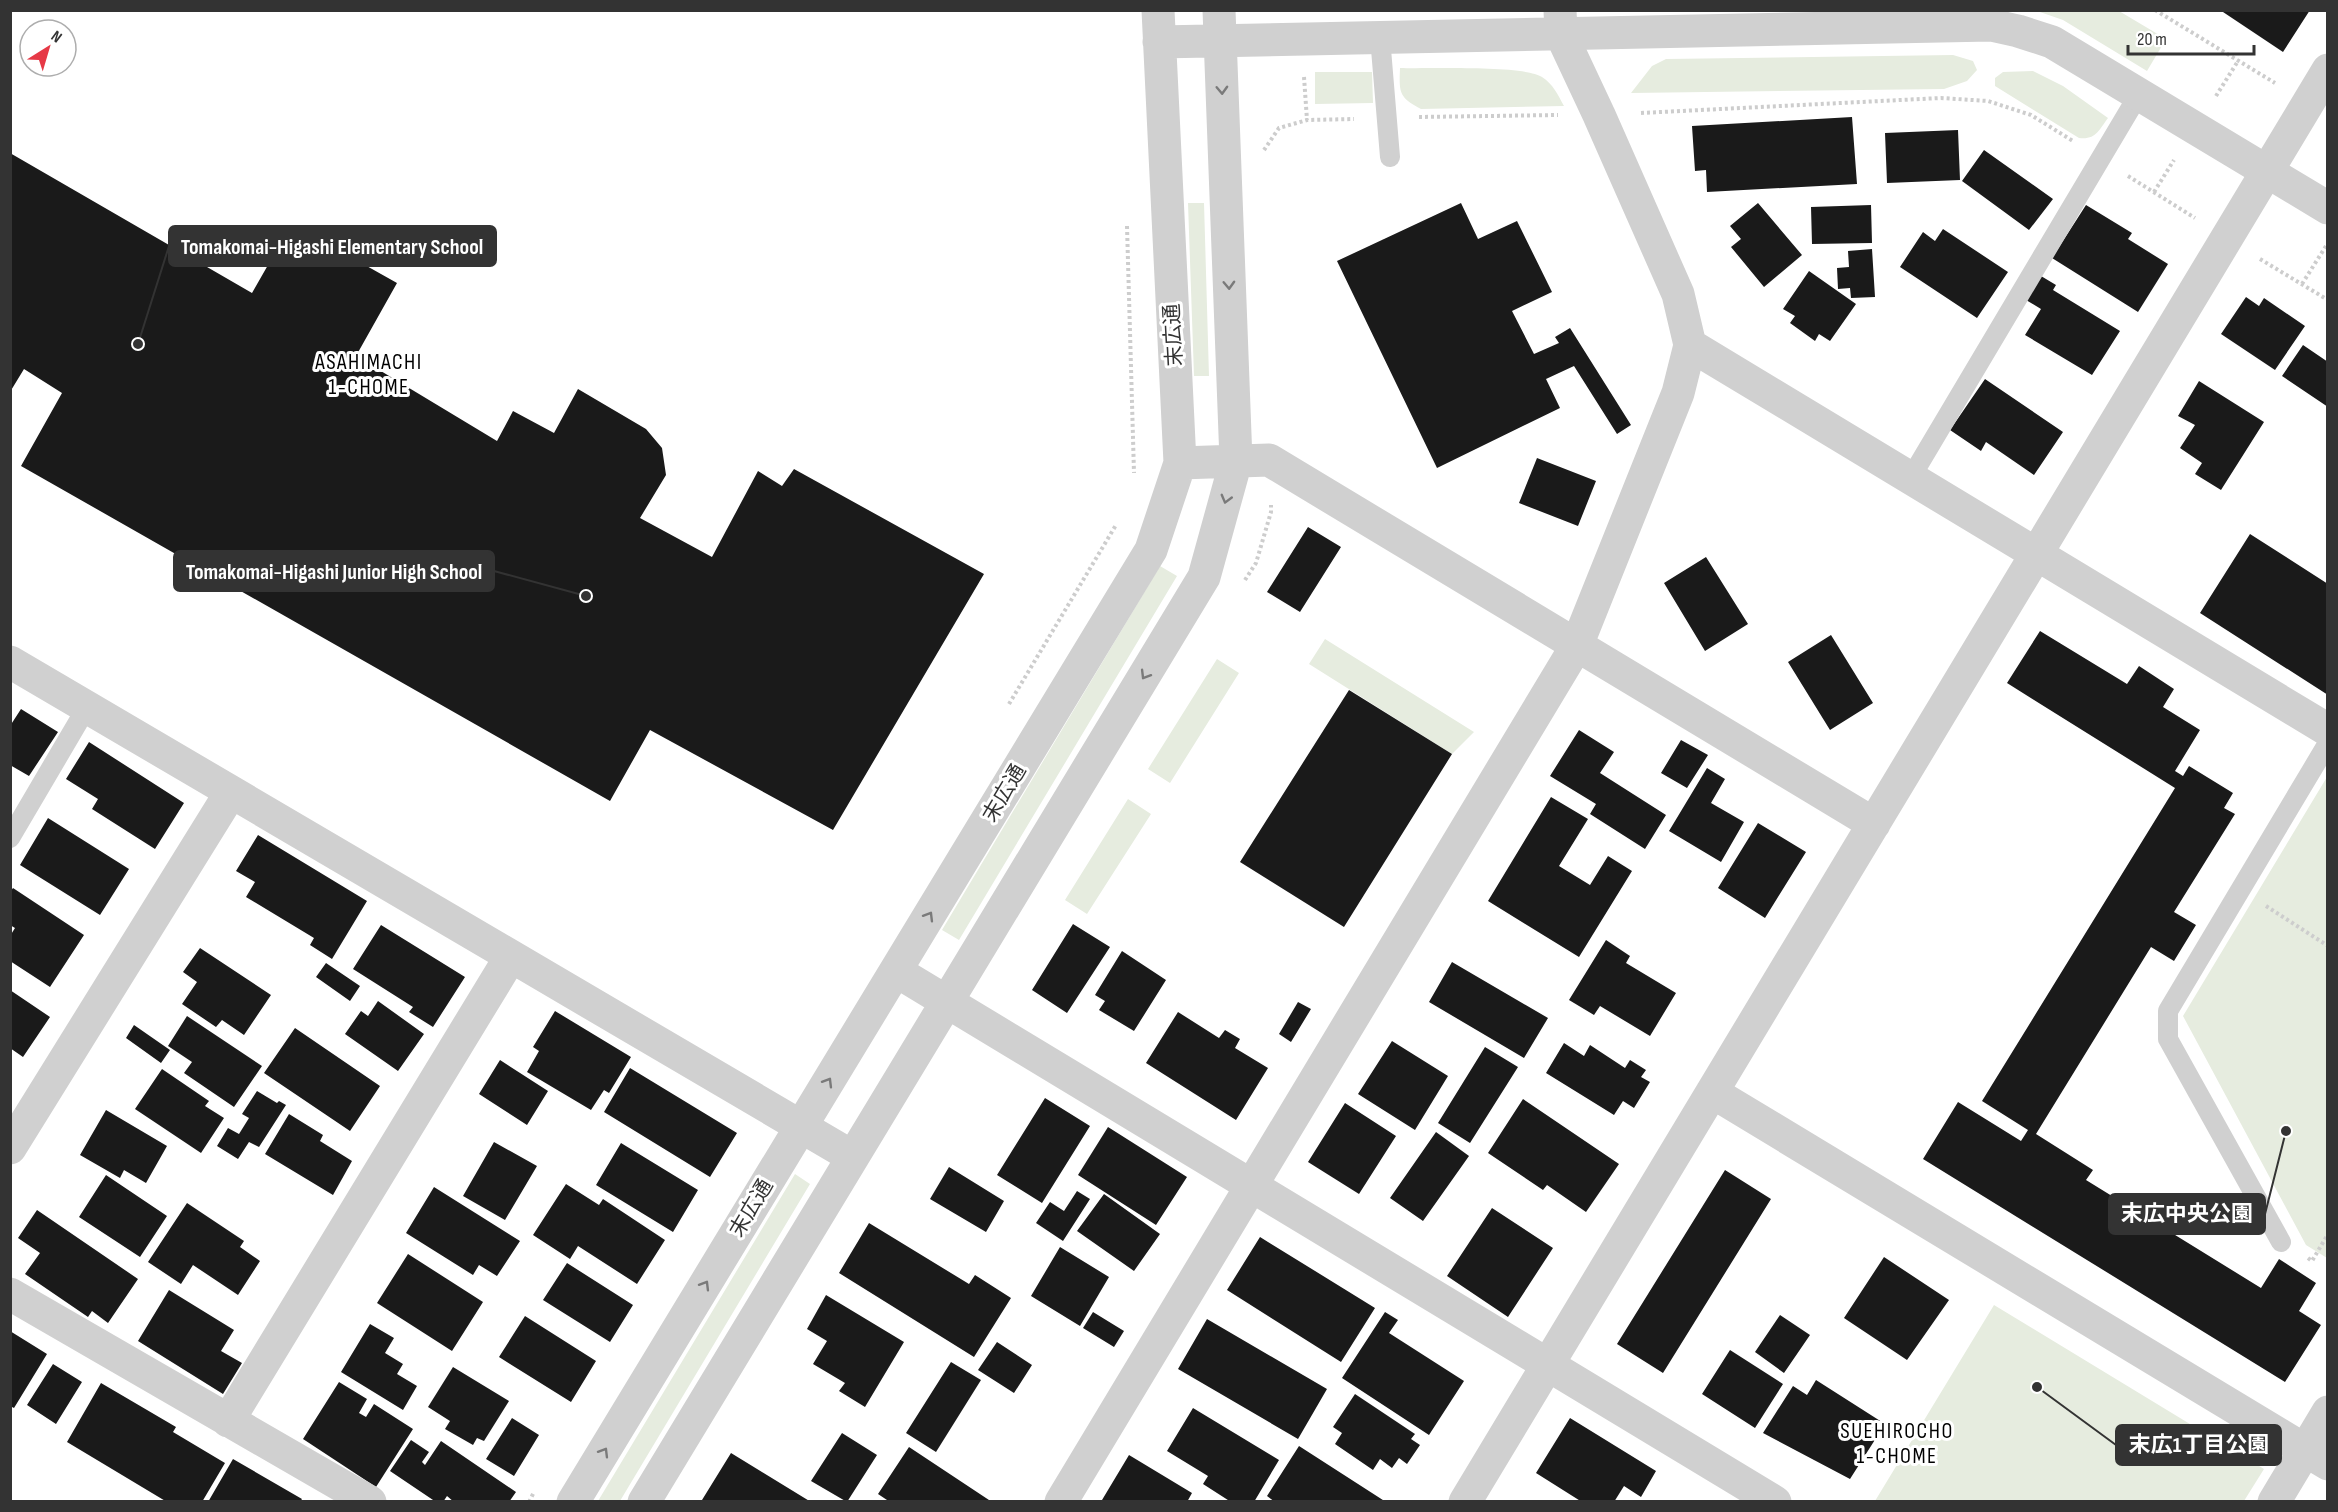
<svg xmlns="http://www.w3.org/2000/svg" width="2338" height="1512" viewBox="0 0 2338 1512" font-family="'Sofia Sans Condensed','Noto Sans JP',sans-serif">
<rect width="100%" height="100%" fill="#fff"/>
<path fill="#e6ecdf" d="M 2037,11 L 2119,11 L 2166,39 L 2147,71 L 2063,20 Z
M 1953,55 L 1973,61 L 1977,70 L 1967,81 L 1944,89 L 1631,93 L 1652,66 L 1666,59 Z
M 1400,68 C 1427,69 1524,65 1542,77 C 1553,84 1558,95 1564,106 L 1421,109 C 1399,97 1399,93 1400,68 Z
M 2033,71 L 2063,86 L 2108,118 C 2099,130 2096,140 2079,138 L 1995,86 L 1995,78 L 2003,72 Z
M 1315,72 L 1372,72 L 1373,103 L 1315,104 Z
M 1188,203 L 1204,203 L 1209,376 L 1194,376 Z
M 1160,566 L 1177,576 L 959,940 L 942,930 Z
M 1325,639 L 1474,732 L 1452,754 L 1309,664 Z
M 1217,659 L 1239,673 L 1170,783 L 1148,769 Z
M 2327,777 L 2327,1258 L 2306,1245 L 2183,1016 Z
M 1128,799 L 1151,814 L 1087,914 L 1065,900 Z
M 795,1174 L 810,1184 L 620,1501 L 598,1501 Z
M 1994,1305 L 2264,1469 L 2244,1501 L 1875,1501 Z"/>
<path fill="#1a1a1a" d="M 2220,10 L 2310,10 L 2283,52 Z
M 1852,117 L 1857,184 L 1707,192 L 1706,170 L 1695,171 L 1692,126 Z
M 1958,130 L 1960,180 L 1887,183 L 1885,133 Z
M 1984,150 L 2053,199 L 2029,230 L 1962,181 Z
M 10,153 L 252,293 L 272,258 L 293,245 L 324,242 L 397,283 L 356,356 L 497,441 L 513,411 L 554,433 L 578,389 L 646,429 L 662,448 L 666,475 L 640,518 L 712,557 L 758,471 L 782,486 L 794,469 L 984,574 L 833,830 L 650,730 L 610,801 L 21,466 L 62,393 L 24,369 L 10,392 Z
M 1461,203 L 1478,239 L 1517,221 L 1552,292 L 1512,311 L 1534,354 L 1559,343 L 1555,337 L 1570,328 L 1631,425 L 1617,434 L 1574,366 L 1546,379 L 1560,408 L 1437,468 L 1337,261 Z
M 1758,203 L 1802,255 L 1764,287 L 1731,247 L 1741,239 L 1730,226 Z
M 1871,205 L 1872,243 L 1812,244 L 1811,207 Z
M 2086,205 L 2132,233 L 2128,239 L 2168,264 L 2138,312 L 2052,258 Z
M 1943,229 L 2008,272 L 1977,318 L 1900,267 L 1923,232 L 1935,241 Z
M 1872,249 L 1875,297 L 1851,298 L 1850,288 L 1838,289 L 1837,268 L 1849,267 L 1848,251 Z
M 1809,271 L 1856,304 L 1830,341 L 1819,334 L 1815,341 L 1790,323 L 1795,316 L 1783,309 Z
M 2041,276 L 2056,285 L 2053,290 L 2120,331 L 2092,375 L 2025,335 L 2041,309 L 2026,300 Z
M 2246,297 L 2259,306 L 2264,298 L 2305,326 L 2275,370 L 2221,334 Z
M 2303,345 L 2328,362 L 2328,407 L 2282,376 Z
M 1985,379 L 2063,432 L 2034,475 L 1986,442 L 1981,451 L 1950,430 Z
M 2199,381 L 2264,422 L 2221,490 L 2195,474 L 2202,463 L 2180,448 L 2195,425 L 2178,416 Z
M 1537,458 L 1596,481 L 1578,526 L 1519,503 Z
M 1308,527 L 1341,547 L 1300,612 L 1267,592 Z
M 2250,534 L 2328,584 L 2328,695 L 2200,613 Z
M 1706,557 L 1748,624 L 1705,651 L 1664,583 Z
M 2040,631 L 2127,684 L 2139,666 L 2174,689 L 2163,707 L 2200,730 L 2175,771 L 2183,776 L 2189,766 L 2233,793 L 2224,808 L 2235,814 L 2174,912 L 2196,925 L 2174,961 L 2151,947 L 2036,1134 L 2093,1170 L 2086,1180 L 2261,1288 L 2279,1259 L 2316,1283 L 2299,1311 L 2321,1325 L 2285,1382 L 1923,1159 L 1958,1102 L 2021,1141 L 2028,1130 L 1982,1101 L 2175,788 L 2007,683 Z
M 1831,635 L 1873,703 L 1830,730 L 1788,662 Z
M 1349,690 L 1452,754 L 1344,927 L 1240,862 Z
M 21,709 L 58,732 L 29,776 L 10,765 L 10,726 Z
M 1579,730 L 1614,752 L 1600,773 L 1666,815 L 1645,849 L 1590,814 L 1596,804 L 1550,776 Z
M 1681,740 L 1708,755 L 1687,788 L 1661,773 Z
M 89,742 L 184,803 L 155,849 L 92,809 L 98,799 L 66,779 Z
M 1707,768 L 1725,779 L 1711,803 L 1744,822 L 1721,862 L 1669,831 Z
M 1551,797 L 1588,819 L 1559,866 L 1590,885 L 1608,856 L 1632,871 L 1579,957 L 1488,901 Z
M 48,818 L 129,869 L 100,915 L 20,865 Z
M 1758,823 L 1806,852 L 1765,918 L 1718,888 Z
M 258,835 L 367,901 L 332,959 L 310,945 L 314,938 L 246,897 L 255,882 L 236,871 Z
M 13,888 L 84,935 L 50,987 L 10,961 L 10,936 L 15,928 L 10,925 L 10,892 Z
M 1073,924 L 1110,947 L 1067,1013 L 1032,990 Z
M 381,925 L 465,977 L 433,1027 L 409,1012 L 413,1007 L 353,969 Z
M 1606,940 L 1630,956 L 1626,963 L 1676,993 L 1650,1036 L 1600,1006 L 1594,1015 L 1569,1000 Z
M 200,948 L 271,995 L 244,1035 L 222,1020 L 216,1027 L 182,1004 L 197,982 L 183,972 Z
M 1122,951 L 1166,980 L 1134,1031 L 1099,1010 L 1105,1001 L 1095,995 Z
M 1452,962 L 1548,1018 L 1524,1058 L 1429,1002 Z
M 326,963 L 360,986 L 350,1001 L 316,977 Z
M 10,990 L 50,1017 L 23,1057 L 10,1048 Z
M 378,1001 L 424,1034 L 398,1071 L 345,1034 L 361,1011 L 368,1016 Z
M 1298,1002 L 1311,1009 L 1291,1042 L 1279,1034 Z
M 555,1011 L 631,1057 L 609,1093 L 604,1090 L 591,1110 L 527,1072 L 539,1051 L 533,1047 Z
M 1178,1012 L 1219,1038 L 1225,1030 L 1240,1039 L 1235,1048 L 1268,1068 L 1236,1120 L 1146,1063 Z
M 187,1016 L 262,1066 L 234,1107 L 184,1073 L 192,1062 L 168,1046 Z
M 134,1025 L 170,1050 L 161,1063 L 126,1038 Z
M 295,1028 L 380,1086 L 350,1131 L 264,1073 Z
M 1392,1041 L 1448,1076 L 1415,1130 L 1358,1094 Z
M 1564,1043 L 1584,1056 L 1590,1045 L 1625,1068 L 1630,1060 L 1646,1070 L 1641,1077 L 1650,1082 L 1634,1108 L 1623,1101 L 1614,1115 L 1546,1073 Z
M 1485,1047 L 1518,1067 L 1470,1143 L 1438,1123 Z
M 500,1060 L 548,1091 L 527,1125 L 479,1094 Z
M 630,1068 L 737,1133 L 710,1177 L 604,1112 Z
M 162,1069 L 209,1101 L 205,1106 L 224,1118 L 201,1153 L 135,1109 Z
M 257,1091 L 277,1103 L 279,1101 L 286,1105 L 259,1147 L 249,1142 L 238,1159 L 217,1146 L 228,1128 L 239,1134 L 249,1118 L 242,1114 Z
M 1045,1098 L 1090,1126 L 1042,1203 L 997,1175 Z
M 1523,1099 L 1619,1164 L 1586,1212 L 1547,1185 L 1543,1190 L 1488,1153 Z
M 1345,1103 L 1396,1136 L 1359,1194 L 1308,1162 Z
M 106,1110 L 167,1146 L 146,1183 L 124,1170 L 120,1178 L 80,1155 Z
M 289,1114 L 323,1135 L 320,1141 L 352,1161 L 333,1195 L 265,1154 Z
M 1108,1127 L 1187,1177 L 1156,1225 L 1078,1175 Z
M 1436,1132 L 1469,1156 L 1423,1221 L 1390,1198 Z
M 494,1142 L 537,1166 L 505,1220 L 463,1196 Z
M 621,1143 L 698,1190 L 673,1232 L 596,1185 Z
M 949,1167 L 1004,1201 L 986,1232 L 930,1199 Z
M 1725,1170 L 1771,1199 L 1663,1373 L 1617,1344 Z
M 106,1175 L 167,1216 L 140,1257 L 79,1217 Z
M 566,1184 L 599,1205 L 603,1199 L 665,1240 L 637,1284 L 578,1246 L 570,1259 L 533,1235 Z
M 434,1187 L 520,1241 L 497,1276 L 479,1265 L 473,1275 L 406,1233 Z
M 1077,1191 L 1090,1199 L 1063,1241 L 1036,1223 L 1050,1202 L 1064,1211 Z
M 1104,1194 L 1160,1234 L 1134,1271 L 1077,1231 Z
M 187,1203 L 244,1241 L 240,1247 L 260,1261 L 238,1295 L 193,1265 L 181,1284 L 148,1262 Z
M 1492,1208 L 1553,1248 L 1508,1317 L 1447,1276 Z
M 37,1210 L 138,1279 L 108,1323 L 92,1311 L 88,1317 L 25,1274 L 40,1253 L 18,1238 Z
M 869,1223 L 969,1284 L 975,1275 L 1011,1298 L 974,1357 L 839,1273 Z
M 1260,1237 L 1375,1308 L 1341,1362 L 1227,1290 Z
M 1060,1247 L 1109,1277 L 1080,1326 L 1031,1296 Z
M 408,1254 L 483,1302 L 452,1351 L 377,1303 Z
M 1884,1257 L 1949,1300 L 1907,1360 L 1844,1318 Z
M 567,1263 L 633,1305 L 610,1342 L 543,1300 Z
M 169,1290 L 234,1330 L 221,1351 L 242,1363 L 223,1394 L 138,1341 Z
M 826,1295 L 904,1342 L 865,1407 L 839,1391 L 845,1383 L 813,1364 L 827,1341 L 807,1329 Z
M 1093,1312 L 1124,1331 L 1114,1347 L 1083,1328 Z
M 1385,1312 L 1398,1320 L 1389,1333 L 1464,1381 L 1429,1435 L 1342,1378 Z
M 1780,1315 L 1810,1335 L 1784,1373 L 1755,1352 Z
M 525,1316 L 596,1361 L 571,1402 L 499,1357 Z
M 1207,1319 L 1327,1389 L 1298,1439 L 1178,1369 Z
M 370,1324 L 394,1338 L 385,1353 L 403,1364 L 397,1374 L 417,1386 L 403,1410 L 341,1372 Z
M 10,1331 L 47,1354 L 14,1408 L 10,1406 Z
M 997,1342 L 1032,1365 L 1014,1393 L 978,1370 Z
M 1730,1350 L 1783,1384 L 1755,1428 L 1702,1394 Z
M 951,1362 L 981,1380 L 936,1452 L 906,1433 Z
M 53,1364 L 82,1382 L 56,1424 L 27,1405 Z
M 453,1367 L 509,1401 L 484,1441 L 477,1438 L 473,1445 L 445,1429 L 450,1421 L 428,1407 Z
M 1816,1380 L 1885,1424 L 1850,1479 L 1763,1433 L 1793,1386 L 1807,1395 Z
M 339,1382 L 367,1399 L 359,1413 L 366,1417 L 374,1404 L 413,1429 L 376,1487 L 303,1439 Z
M 101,1383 L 176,1427 L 173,1432 L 225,1463 L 202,1502 L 167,1502 L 67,1442 Z
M 1355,1394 L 1415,1434 L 1411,1439 L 1420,1445 L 1407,1464 L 1399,1458 L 1392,1468 L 1380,1459 L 1373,1470 L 1335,1444 L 1342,1433 L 1333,1427 Z
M 1193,1408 L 1279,1460 L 1254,1502 L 1231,1502 L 1203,1484 L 1208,1476 L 1167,1451 Z
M 512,1418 L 539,1435 L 514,1476 L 486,1459 Z
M 1570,1418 L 1656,1471 L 1641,1497 L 1624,1486 L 1614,1502 L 1582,1502 L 1536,1473 Z
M 842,1433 L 877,1455 L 847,1502 L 811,1481 Z
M 411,1440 L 429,1452 L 422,1462 L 425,1465 L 441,1441 L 516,1492 L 509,1502 L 454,1502 L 447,1496 L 443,1502 L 436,1502 L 390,1471 Z
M 1299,1446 L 1386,1502 L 1275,1502 L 1267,1496 Z
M 909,1447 L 992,1502 L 890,1502 L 878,1494 Z
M 731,1453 L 811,1502 L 702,1500 Z
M 1129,1455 L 1192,1493 L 1187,1502 L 1102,1500 Z
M 233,1459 L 302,1499 L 300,1502 L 208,1502 Z"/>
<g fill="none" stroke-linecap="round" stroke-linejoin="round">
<path stroke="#cdcdcd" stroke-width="4" stroke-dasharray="3 3" stroke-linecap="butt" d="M 2155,10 L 2275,83
M 1304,77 L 1307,120
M 2216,96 L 2238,61
M 1641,113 L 1941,98 L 1988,101 L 2031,115 L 2073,141
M 1419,117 L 1558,115
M 1264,150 L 1279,128 L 1307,120 L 1354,119
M 2128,176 L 2195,218
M 2154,192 L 2174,160
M 1127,226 L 1134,473
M 2260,259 L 2328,300
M 2302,284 L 2326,246
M 1245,580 L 1256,563 L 1271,512 L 1271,505
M 1009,704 L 1116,525
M 2266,906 L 2328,946
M 2308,1258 L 2312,1261 L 2328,1234
M 529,1502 L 534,1492"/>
<path stroke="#d0d0d0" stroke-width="20" d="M 1380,37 L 1390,157
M 1910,479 L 2139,94
M 10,838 L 87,707
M 2281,1242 L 2168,1039 L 2168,1011 L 2328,743"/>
<path stroke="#d0d0d0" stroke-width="33" d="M 1159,42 L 1991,25 L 2018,31 L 2052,42 L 2328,208
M 1690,345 L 2328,730
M 1180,463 L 1269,460 L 1874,824
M 10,662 L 853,1157
M 896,971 L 1775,1502
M 1712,1092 L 2328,1464
M 10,1148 L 231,792
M 10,1294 L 370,1502
M 228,1421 L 511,956
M 573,1502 L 1151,550 L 1180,463 L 1158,10
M 644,1502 L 1204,577 L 1236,461 L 1219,10
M 1061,1502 L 1577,645 L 1678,393 L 1690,345 L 1678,294 L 1599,115 L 1561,34 L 1560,10
M 1465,1502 L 2328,70
M 2274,1502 L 2328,1412"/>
</g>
<defs><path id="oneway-chevron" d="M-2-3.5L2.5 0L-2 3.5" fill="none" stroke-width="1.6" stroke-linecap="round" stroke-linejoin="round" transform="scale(1.5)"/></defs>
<g stroke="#7a7a7a">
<use href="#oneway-chevron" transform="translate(1222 90) rotate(88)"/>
<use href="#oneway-chevron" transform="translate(1229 285) rotate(88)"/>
<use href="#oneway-chevron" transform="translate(1226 499) rotate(105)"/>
<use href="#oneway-chevron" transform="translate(1145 675) rotate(121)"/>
<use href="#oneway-chevron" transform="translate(929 916) rotate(-59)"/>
<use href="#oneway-chevron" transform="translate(828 1082) rotate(-59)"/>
<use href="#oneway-chevron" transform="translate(705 1285) rotate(-59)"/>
<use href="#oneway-chevron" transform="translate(604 1452) rotate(-59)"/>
</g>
<g text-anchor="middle" stroke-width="6" stroke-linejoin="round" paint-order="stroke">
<g font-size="21" fill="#333" stroke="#fff">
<text transform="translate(1173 335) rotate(-93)" y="7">末広通</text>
<text transform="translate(1004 793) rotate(-59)" y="7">末広通</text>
<text transform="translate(751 1208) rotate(-59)" y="7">末広通</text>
</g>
<g font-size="22" letter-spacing="1.5" fill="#000" stroke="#fff">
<text x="369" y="369">ASAHIMACHI<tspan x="369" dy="25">1-CHOME</tspan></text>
<text x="1897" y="1438">SUEHIROCHO<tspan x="1897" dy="25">1-CHOME</tspan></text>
</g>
</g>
<path fill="none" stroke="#333" stroke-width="2" d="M138 344L169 246M586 596L494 571M2286 1131L2265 1214M2037 1387L2116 1445"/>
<g fill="#333" stroke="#fff" stroke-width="2">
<circle cx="138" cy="344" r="6"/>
<circle cx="586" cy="596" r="6"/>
<circle cx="2286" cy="1131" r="6"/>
<circle cx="2037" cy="1387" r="6"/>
</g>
<g fill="#333" stroke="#333" stroke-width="2">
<rect x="169" y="226" width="327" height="40" rx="6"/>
<rect x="174" y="551" width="320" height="40" rx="6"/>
<rect x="2109" y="1194" width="156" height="40" rx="6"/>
<rect x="2116" y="1425" width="165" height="40" rx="6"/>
</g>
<g font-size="22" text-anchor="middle" font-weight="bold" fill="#fff">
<text x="332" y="254">Tomakomai-Higashi Elementary School</text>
<text x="334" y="579">Tomakomai-Higashi Junior High School</text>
<text x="2187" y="1221">末広中央公園</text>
<text x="2199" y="1452">末広1丁目公園</text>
</g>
<rect width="2338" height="1512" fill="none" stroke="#333333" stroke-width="24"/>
<g transform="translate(48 48) rotate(37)"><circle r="28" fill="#ffffff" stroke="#adadad" stroke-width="1.5"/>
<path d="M0-4.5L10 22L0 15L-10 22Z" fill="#e63946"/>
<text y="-9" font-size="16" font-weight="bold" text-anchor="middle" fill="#333333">N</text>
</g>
<path d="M2128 45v9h126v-9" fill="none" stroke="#333333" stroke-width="3"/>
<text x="2137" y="45" font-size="18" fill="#333333" stroke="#ffffff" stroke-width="4.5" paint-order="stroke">20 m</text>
</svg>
